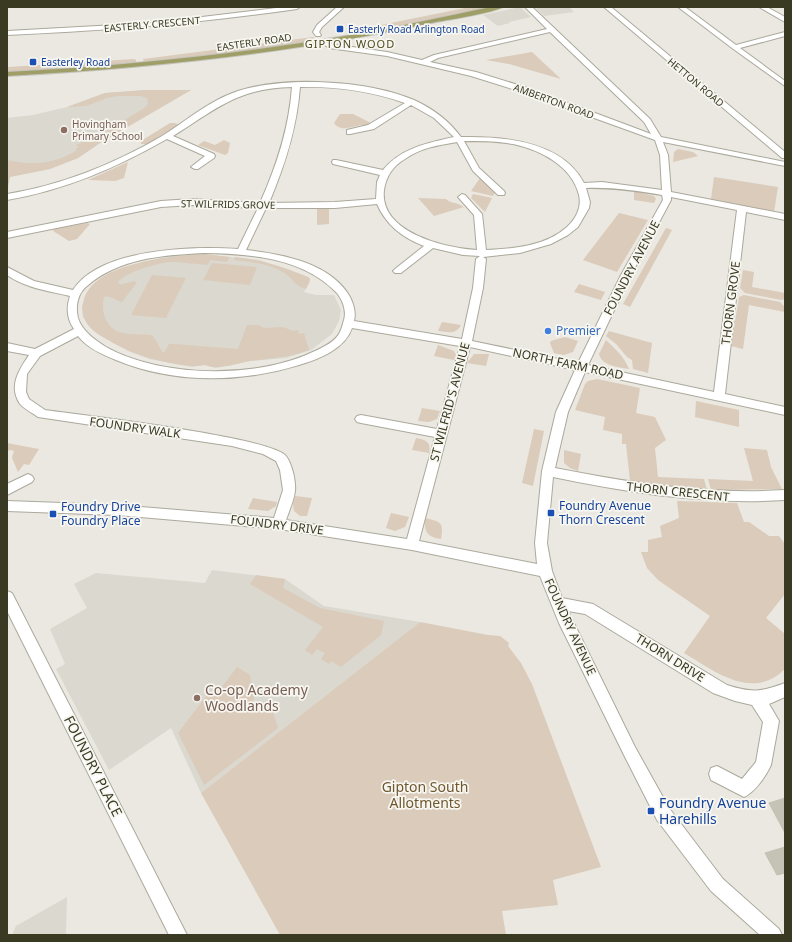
<svg xmlns="http://www.w3.org/2000/svg" width="792" height="942" viewBox="0 0 792 942" font-family="'Noto Sans',sans-serif">
<rect width="100%" height="100%" fill="#eae8e0"/>
<path fill="#dad8cf" d="M 520,7 L 531,17 L 509,22 L 510,23 L 498,26 L 483,15 Z
M 535,7 L 569,7 L 574,12 L 544,16 Z
M 145,90 L 191,90 L 100,143 L 78,158 L 50,169 L 7,177 L 7,118 L 33,115 L 67,107 L 105,93 Z
M 202,254 L 259,260 L 308,277 L 310,279 L 310,282 L 304,292 L 316,295 L 334,295 L 341,310 L 339,321 L 332,334 L 311,350 L 286,358 L 250,361 L 216,368 L 205,365 L 192,367 L 171,363 L 149,359 L 128,351 L 98,334 L 89,326 L 83,317 L 82,307 L 85,296 L 92,286 L 109,273 L 140,263 L 162,258 Z
M 212,570 L 285,579 L 324,606 L 420,622 L 201,793 L 171,728 L 109,770 L 56,669 L 65,664 L 50,629 L 87,608 L 74,584 L 96,573 L 205,583 Z
M 67,897 L 66,935 L 12,935 L 16,926 Z"/>
<path fill="#dbcbba" d="M 470,7 L 492,7 L 362,33 L 351,31 Z
M 313,37 L 318,40 L 227,54 L 144,62 L 143,59 Z
M 532,52 L 561,79 L 509,64 L 486,60 Z
M 134,59 L 136,60 L 136,63 L 7,72 L 7,68 L 8,67 Z
M 145,90 L 191,90 L 100,143 L 78,158 L 50,169 L 10,177 L 7,193 L 7,160 C 31,166 56,164 77,150 L 75,149 L 79,147 L 76,145 L 114,128 L 113,127 L 146,107 L 148,103 L 147,98 L 141,96 L 118,96 L 107,98 L 86,106 L 67,107 L 105,93 Z
M 340,114 L 353,114 L 369,122 L 371,124 L 364,127 L 361,125 C 352,127 340,132 334,123 Z
M 170,123 L 175,123 L 179,125 L 147,144 L 141,144 L 141,141 Z
M 224,140 L 230,143 L 228,153 L 225,155 L 198,145 L 204,141 L 215,145 Z
M 678,149 L 693,152 L 698,156 L 673,162 L 674,152 Z
M 128,162 L 124,178 L 115,181 L 88,180 Z
M 714,177 L 778,187 L 774,212 L 711,199 Z
M 480,178 L 495,193 L 493,196 L 471,191 Z
M 634,191 L 654,196 L 656,199 L 654,203 L 634,200 Z
M 473,194 L 492,198 L 485,212 L 471,198 Z
M 418,198 L 446,199 C 449,203 457,202 464,207 L 434,216 Z
M 317,208 L 329,208 L 329,224 L 317,225 Z
M 619,213 L 648,220 L 617,272 L 583,260 Z
M 87,223 L 90,224 L 77,239 L 69,241 L 53,231 L 54,229 Z
M 666,228 L 672,230 L 630,307 L 623,304 Z
M 202,254 L 230,257 L 227,262 L 210,260 L 208,265 C 195,264 182,262 170,262 C 157,263 126,272 118,282 L 119,284 C 126,285 130,280 137,282 L 122,302 C 116,301 111,295 104,297 C 101,310 104,326 119,332 C 128,335 141,334 151,335 C 157,338 158,348 164,353 L 169,344 L 174,344 L 238,349 L 247,325 L 258,325 L 264,328 L 281,327 L 286,328 L 292,331 L 298,330 L 299,334 L 304,333 L 309,350 C 287,358 273,358 250,361 C 239,363 228,367 217,367 C 213,368 209,366 205,365 C 200,365 195,367 190,366 C 163,363 137,356 113,343 C 105,338 94,333 88,325 C 82,317 81,309 84,300 C 93,263 171,256 202,254 Z
M 235,257 C 263,260 282,267 308,277 L 310,279 L 306,289 C 294,285 294,280 286,274 C 271,264 252,262 234,260 Z
M 212,263 L 257,267 L 250,285 L 203,280 Z
M 743,270 L 754,272 L 752,287 L 785,293 L 785,299 L 781,300 L 745,293 L 740,288 Z
M 152,275 L 186,278 L 166,318 L 131,315 Z
M 579,284 L 605,292 L 601,300 L 574,292 Z
M 744,295 L 780,302 L 785,307 L 785,312 L 749,305 L 743,349 L 731,346 L 739,297 Z
M 442,322 L 461,325 C 456,335 448,332 438,331 Z
M 609,331 L 652,343 L 648,373 L 633,369 L 632,360 L 627,357 L 616,344 L 606,336 Z
M 565,337 L 578,341 L 573,352 L 564,355 L 554,353 L 550,343 L 551,341 Z
M 606,340 C 615,349 624,356 629,369 C 618,367 602,366 599,354 Z
M 438,345 L 454,351 L 456,355 L 454,360 L 434,356 Z
M 474,354 L 489,354 L 486,366 L 467,363 Z
M 597,379 L 640,388 L 636,413 L 655,417 L 666,440 L 655,448 L 658,477 L 704,479 L 707,490 L 630,481 L 626,444 L 622,444 L 622,434 L 603,430 L 605,417 L 575,410 L 585,384 L 588,381 Z
M 696,401 L 739,410 L 739,427 L 695,417 Z
M 422,408 L 440,411 L 437,419 L 429,422 L 418,421 Z
M 534,429 L 544,431 L 533,486 L 522,483 Z
M 416,438 C 427,440 431,442 429,453 L 412,450 Z
M 7,443 L 39,449 L 29,465 L 24,464 L 18,472 L 12,458 L 14,451 L 11,450 L 7,451 Z
M 744,448 L 767,450 L 771,467 L 782,489 L 711,490 L 708,479 L 753,481 Z
M 564,450 L 581,454 L 578,471 L 570,468 L 564,463 Z
M 295,496 L 312,498 L 307,516 L 300,516 L 294,511 L 293,504 Z
M 253,498 L 277,502 L 276,506 L 268,511 L 248,509 Z
M 677,501 L 737,503 L 744,522 L 749,522 L 769,536 L 779,536 L 785,544 L 785,594 L 766,618 L 785,634 L 785,669 C 752,701 716,672 684,653 L 710,616 L 658,580 L 647,568 L 641,552 L 648,552 L 648,540 L 662,537 L 660,526 L 679,518 Z
M 391,513 L 409,517 L 405,527 L 395,531 L 386,528 Z
M 425,518 C 441,522 444,522 441,539 C 427,537 424,532 425,518 Z
M 256,575 L 285,579 L 283,588 L 320,608 L 384,621 L 381,635 L 341,667 L 331,661 L 329,664 L 321,659 L 325,653 L 317,649 L 312,655 L 305,650 L 323,627 L 250,584 Z
M 420,622 L 488,635 L 500,636 L 509,643 L 508,646 L 521,663 L 532,684 L 601,867 L 553,880 L 558,905 L 502,911 L 506,935 L 280,935 L 201,793 Z
M 237,667 L 250,675 L 254,699 L 247,706 L 248,710 L 272,708 L 278,728 L 204,785 L 178,733 L 207,695 L 216,695 Z"/>
<path fill="#c5c2b6" stroke="#c4c1b3" d="M 785,798 L 785,833 L 769,803 Z
M 785,847 L 785,873 L 777,875 L 765,853 Z"/>
<g fill="none" stroke-linecap="round" stroke-linejoin="round">
<defs>
<path id="minor" d="M 284,7 L 300,7 L 297,9 C 201,23 104,31 7,35 L 7,31 L 152,23 Z
M 337,7 L 344,7 L 322,27 L 319,32 L 321,35 L 320,36 L 316,36 L 313,32 L 317,25 Z
M 525,7 L 532,7 L 650,119 L 661,137 L 785,162 L 785,166 L 663,142 L 668,155 L 671,192 L 785,214 L 785,220 L 746,212 L 725,394 L 785,407 L 785,415 L 585,372 L 568,412 L 555,468 C 631,483 707,495 785,490 L 785,500 C 705,505 631,493 553,477 L 547,543 L 552,571 L 562,598 L 593,604 L 727,685 C 752,693 761,692 785,683 L 785,697 L 769,704 L 779,721 L 771,765 C 766,776 755,792 744,797 L 711,780 L 709,774 L 711,768 L 717,766 L 742,779 L 756,762 L 763,722 L 752,705 L 735,701 L 713,693 L 585,614 L 568,611 L 635,747 L 669,808 L 723,879 L 779,929 L 782,935 L 760,935 L 711,891 L 657,820 L 625,757 L 559,623 L 540,576 L 412,550 L 279,529 L 117,515 L 7,511 L 7,501 L 117,505 L 274,518 L 283,490 L 280,470 L 276,461 L 263,454 L 232,446 L 38,417 C 33,413 24,409 20,404 C 8,386 19,370 29,355 L 7,351 L 7,343 L 35,349 L 74,329 C 67,319 66,308 70,296 C 49,291 25,288 7,275 L 7,267 L 34,281 L 73,290 C 100,248 193,246 238,249 L 258,208 L 192,205 L 161,207 L 7,238 L 7,232 L 161,201 L 192,199 L 260,203 C 277,165 289,128 292,87 C 238,88 216,109 173,136 L 214,154 L 215,156 L 214,158 L 198,169 L 195,169 L 191,167 L 205,156 L 167,139 C 116,168 65,190 7,200 L 7,194 C 62,185 114,164 162,136 C 186,121 210,100 238,91 C 285,76 368,80 414,100 C 432,108 449,121 461,137 C 504,136 562,141 584,183 L 602,182 L 662,190 L 660,155 L 655,140 L 525,93 L 471,76 L 387,56 L 329,48 L 321,42 L 324,40 L 331,44 L 387,52 L 422,60 L 434,55 L 547,29 ZM 550,32 L 644,122 L 651,134 L 531,89 L 476,72 L 430,62 L 438,58 ZM 300,87 C 335,86 371,91 405,103 L 368,125 L 347,130 L 347,134 L 350,134 L 374,129 L 411,105 L 434,118 L 454,137 C 427,143 401,148 383,170 L 336,160 L 333,160 L 332,162 L 333,164 L 380,175 L 377,182 L 376,199 L 335,202 L 269,203 C 285,165 297,128 300,87 ZM 464,141 C 481,141 497,141 513,144 C 541,150 572,166 579,195 C 582,207 576,219 567,227 C 546,246 513,249 486,250 L 482,214 L 465,195 L 462,194 L 458,197 L 474,215 L 477,250 C 446,248 379,233 384,190 C 386,176 393,166 405,159 C 420,148 439,145 457,142 L 473,171 L 498,195 L 504,195 L 505,193 L 504,191 L 479,168 ZM 586,188 C 612,187 638,191 662,195 L 663,200 L 621,275 L 578,363 L 472,341 L 483,288 L 486,259 L 483,257 L 520,253 L 551,244 L 568,235 L 578,227 L 589,208 L 590,202 ZM 671,197 L 737,210 L 714,392 L 588,365 L 631,275 L 671,200 ZM 377,204 C 386,225 403,238 424,246 L 395,269 L 393,271 L 395,273 L 401,273 L 433,248 L 463,255 L 480,256 L 476,259 L 473,288 L 462,339 L 354,321 C 356,313 354,305 350,297 C 331,263 282,254 246,250 L 266,208 L 335,208 ZM 204,253 C 250,254 300,257 335,291 C 342,298 347,310 344,320 C 343,323 342,328 340,332 C 336,341 324,347 315,351 C 258,379 162,378 106,347 C 95,340 82,331 78,318 C 75,306 78,293 87,286 C 119,258 164,255 204,253 ZM 352,328 L 460,346 L 437,429 L 361,415 L 357,416 L 355,419 L 357,422 L 361,423 L 435,437 L 407,539 L 286,520 C 289,511 294,500 295,491 C 296,481 292,464 286,456 C 271,437 80,415 45,410 L 29,399 L 26,392 L 27,374 L 40,356 L 78,336 C 87,348 103,355 116,360 C 174,384 240,383 299,365 C 319,359 345,349 352,328 ZM 470,347 L 575,370 L 556,412 L 542,471 L 535,543 L 537,564 L 419,541 Z
M 604,7 L 611,7 L 785,152 L 785,158 L 782,158 Z
M 678,7 L 685,7 L 736,45 L 785,32 L 785,36 L 740,48 L 785,81 L 785,86 L 732,48 Z
M 759,7 L 767,7 L 785,17 L 785,22 Z
M 28,474 L 32,476 L 34,479 L 32,482 L 7,495 L 7,484 Z
M 7,591 L 12,593 L 187,935 L 169,935 L 7,611 Z"/>
<path id="major" d="M 491,7 L 503,7 C 496,12 448,20 436,22 C 294,53 151,68 7,76 L 7,72 C 120,66 233,55 345,36 C 394,28 442,17 491,7 Z"/>
</defs>
<use href="#minor" stroke="#aba99c" stroke-width="2"/>
<use href="#major" stroke="#c4c4bd" stroke-width="2"/>
<use href="#minor" fill="#fff" fill-rule="evenodd"/>
<use href="#major" fill="#9e9e66" fill-rule="evenodd"/>
</g>
<g fill="#1a4fb4" stroke="#f7f6f1" stroke-width="1.5">
<rect x="336" y="25" width="8" height="8" rx="2"/>
<rect x="29" y="58" width="8" height="8" rx="2"/>
<rect x="547" y="509" width="8" height="8" rx="2"/>
<rect x="49" y="510" width="8" height="8" rx="2"/>
<rect x="647" y="807" width="8" height="8" rx="2"/>
</g>
<g fill="#8d6e63" stroke="#f7f6f1" stroke-width="1.5">
<circle cx="64" cy="130" r="4"/>
<circle cx="197" cy="698" r="4"/>
</g>
<circle fill="#3f7fe0" stroke="#f7f6f1" stroke-width="1.5" cx="548" cy="331" r="4"/>
<g text-anchor="middle" stroke-width="3.5" stroke-linejoin="round" paint-order="stroke">
<g font-size="10" fill="#3a3a22" stroke="#f7f6f1">
<text transform="translate(152 24) rotate(-5)" y="4">EASTERLY CRESCENT</text>
<text transform="translate(254 42) rotate(-8)" y="4">EASTERLY ROAD</text>
<text transform="translate(696 82) rotate(40)" y="4">HETTON ROAD</text>
<text transform="translate(554 101) rotate(20)" y="4">AMBERTON ROAD</text>
<text transform="translate(228 204) rotate(1)" y="4">ST WILFRIDS GROVE</text>
</g>
<g font-size="10" fill="#164399" stroke="#f7f6f1" text-anchor="start">
<text x="348" y="33">Easterly Road Arlington Road</text>
<text x="41" y="66">Easterley Road</text>
</g>
<g font-size="10" fill="#785e54" stroke="#f7f6f1" text-anchor="start">
<text x="72" y="128">Hovingham<tspan x="72" dy="12">Primary School</tspan></text>
</g>
<g font-size="11" letter-spacing="1" fill="#4b4b1f" stroke="#f7f6f1">
<text x="350" y="48">GIPTON WOOD</text>
</g>
<g font-size="12" fill="#3a3a22" stroke="#f7f6f1">
<text transform="translate(632 268) rotate(-62)" y="4">FOUNDRY AVENUE</text>
<text transform="translate(731 303) rotate(-83)" y="4">THORN GROVE</text>
<text transform="translate(568 364) rotate(12)" y="4">NORTH FARM ROAD</text>
<text transform="translate(450 402) rotate(-75)" y="4">ST WILFRID'S AVENUE</text>
<text transform="translate(135 428) rotate(8)" y="4">FOUNDRY WALK</text>
<text transform="translate(678 492) rotate(6)" y="4">THORN CRESCENT</text>
<text transform="translate(277 525) rotate(7)" y="4">FOUNDRY DRIVE</text>
<text transform="translate(570 627) rotate(65)" y="4">FOUNDRY AVENUE</text>
<text transform="translate(670 658) rotate(32)" y="4">THORN DRIVE</text>
</g>
<g font-size="12" fill="#366cbe" stroke="#f7f6f1" text-anchor="start">
<text x="556" y="335">Premier</text>
</g>
<g font-size="12" fill="#164399" stroke="#f7f6f1" text-anchor="start">
<text x="559" y="510">Foundry Avenue<tspan x="559" dy="14">Thorn Crescent</tspan></text>
<text x="61" y="511">Foundry Drive<tspan x="61" dy="14">Foundry Place</tspan></text>
</g>
<g font-size="14" fill="#785e54" stroke="#f7f6f1" text-anchor="start">
<text x="205" y="695">Co-op Academy<tspan x="205" dy="16">Woodlands</tspan></text>
</g>
<g font-size="14" fill="#3a3a22" stroke="#f7f6f1">
<text transform="translate(93 766) rotate(63)" y="5">FOUNDRY PLACE</text>
</g>
<g font-size="14" fill="#6f572e" stroke="#f7f6f1">
<text x="425" y="792">Gipton South<tspan x="425" dy="16">Allotments</tspan></text>
</g>
<g font-size="14" fill="#164399" stroke="#f7f6f1" text-anchor="start">
<text x="659" y="808">Foundry Avenue<tspan x="659" dy="16">Harehills</tspan></text>
</g>
</g>
<rect width="792" height="942" fill="none" stroke="#3a3a22" stroke-width="16"/>
</svg>
